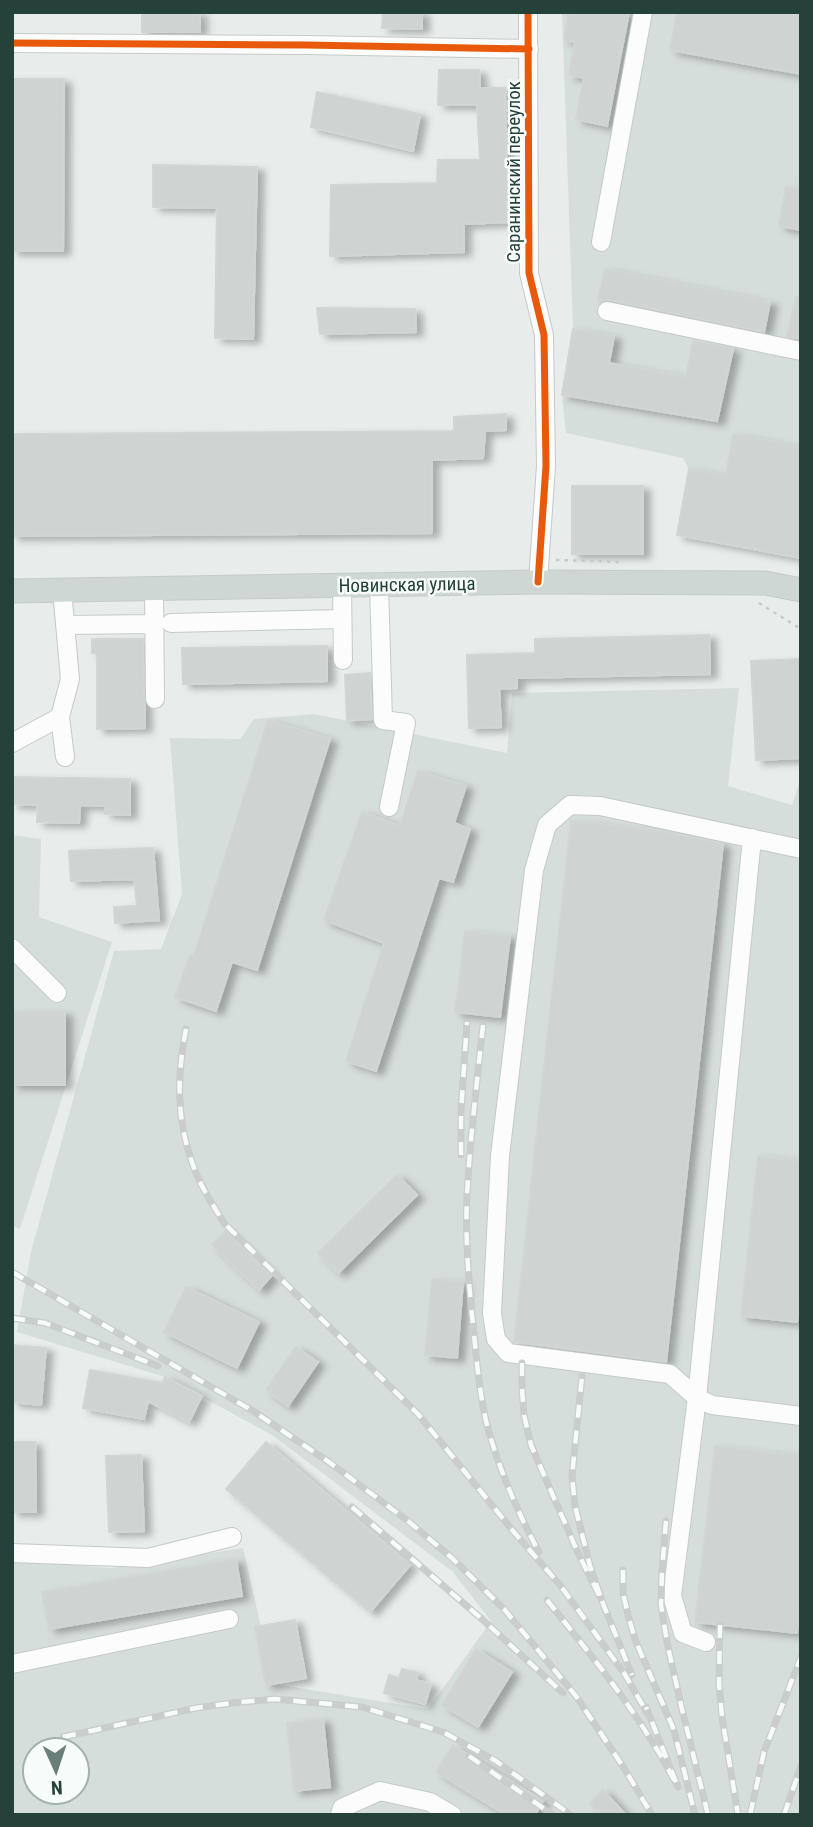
<svg xmlns="http://www.w3.org/2000/svg" width="813" height="1827" viewBox="0 0 813 1827" font-family="'Roboto Condensed',sans-serif">
<defs>
<filter id="shadow"><feDropShadow dx="7" dy="4" stdDeviation="3.5" flood-color="#0004"/></filter>
</defs>
<rect width="100%" height="100%" fill="#e8edeb"/>
<path fill="#d6dedb" fill-rule="evenodd" d="M 562,12 L 801,12 L 801,556 L 677,535 L 689,469 L 683,458 L 566,433 L 562,395 L 573,329 Z
M 739,688 L 728,786 L 792,805 L 801,778 L 801,1815 L 12,1815 L 12,1560 L 111,1568 L 243,1548 L 274,1684 L 428,1709 L 491,1621 L 453,1572 L 272,1435 L 165,1377 L 17,1332 L 31,1252 L 114,951 L 161,949 L 182,894 L 170,738 L 240,739 L 254,719 L 314,714 L 507,753 L 512,693 ZM 35,1750 L 77,1750 L 77,1792 L 35,1792 Z
M 12,835 L 41,839 L 39,917 L 112,942 L 20,1229 L 12,1225 Z"/>
<path fill="#cfd4d2" stroke="#d1d6d4" stroke-width="2" filter="url(#shadow)" d="M 142,12 L 200,12 L 200,32 L 142,32 Z
M 383,12 L 422,12 L 422,29 L 382,28 Z
M 569,12 L 629,12 L 607,126 L 576,119 L 584,78 L 569,75 L 575,42 L 564,40 Z
M 677,12 L 801,12 L 801,74 L 670,50 Z
M 439,70 L 479,70 L 480,88 L 505,88 L 508,222 L 464,224 L 464,252 L 330,256 L 331,185 L 437,183 L 438,160 L 480,160 L 477,105 L 438,105 Z
M 12,79 L 64,79 L 63,251 L 12,251 Z
M 317,92 L 420,114 L 413,151 L 311,127 Z
M 153,165 L 257,167 L 253,339 L 215,338 L 217,208 L 153,207 Z
M 786,187 L 801,189 L 801,230 L 779,226 Z
M 605,269 L 770,302 L 764,332 L 609,300 L 598,300 Z
M 796,297 L 801,297 L 801,339 L 787,336 Z
M 317,308 L 415,309 L 416,332 L 320,334 Z
M 573,329 L 614,336 L 609,363 L 686,377 L 693,340 L 733,349 L 717,421 L 562,395 Z
M 506,414 L 506,430 L 485,431 L 483,458 L 432,460 L 432,533 L 12,536 L 12,434 L 454,431 L 454,417 Z
M 733,434 L 801,447 L 801,558 L 677,535 L 689,469 L 726,476 Z
M 572,486 L 643,486 L 643,554 L 572,554 Z
M 709,635 L 710,674 L 517,678 L 517,688 L 499,689 L 501,727 L 469,728 L 467,655 L 535,653 L 535,639 Z
M 92,639 L 143,639 L 145,728 L 97,729 L 97,653 L 92,653 Z
M 327,646 L 327,681 L 183,684 L 182,648 Z
M 801,659 L 801,758 L 756,760 L 751,661 Z
M 370,673 L 372,719 L 347,720 L 345,675 Z
M 268,720 L 330,739 L 257,970 L 232,962 L 216,1011 L 175,997 L 190,955 L 194,956 Z
M 418,771 L 466,786 L 454,823 L 470,829 L 453,882 L 439,878 L 376,1071 L 346,1061 L 384,943 L 324,920 L 362,812 L 400,826 Z
M 12,777 L 130,779 L 130,815 L 105,814 L 105,806 L 80,805 L 79,823 L 37,822 L 38,805 L 12,804 Z
M 571,821 L 661,831 L 723,844 L 666,1362 L 514,1342 Z
M 153,848 L 159,920 L 115,923 L 114,907 L 137,906 L 134,879 L 71,881 L 69,851 Z
M 465,931 L 510,936 L 500,1017 L 455,1012 Z
M 12,1012 L 65,1012 L 65,1085 L 12,1085 Z
M 758,1156 L 801,1161 L 801,1291 L 797,1322 L 741,1316 Z
M 397,1175 L 417,1195 L 338,1273 L 318,1253 Z
M 226,1231 L 272,1275 L 259,1290 L 212,1245 Z
M 432,1279 L 463,1282 L 457,1358 L 425,1355 Z
M 186,1287 L 259,1322 L 237,1368 L 164,1332 Z
M 12,1345 L 46,1348 L 41,1405 L 12,1402 Z
M 296,1347 L 318,1362 L 288,1406 L 266,1390 Z
M 90,1370 L 162,1383 L 165,1377 L 202,1396 L 189,1422 L 148,1401 L 144,1419 L 83,1408 Z
M 12,1442 L 35,1442 L 36,1512 L 12,1512 Z
M 266,1442 L 410,1565 L 370,1612 L 226,1489 Z
M 715,1446 L 801,1456 L 801,1599 L 797,1633 L 695,1622 Z
M 141,1455 L 144,1531 L 109,1532 L 106,1456 Z
M 236,1559 L 242,1596 L 49,1629 L 42,1592 Z
M 295,1620 L 306,1678 L 266,1685 L 255,1627 Z
M 476,1649 L 512,1672 L 478,1727 L 442,1705 Z
M 402,1669 L 418,1673 L 416,1680 L 431,1684 L 425,1704 L 384,1693 L 389,1675 L 399,1678 Z
M 323,1719 L 330,1787 L 294,1791 L 287,1723 Z
M 453,1745 L 543,1801 L 535,1815 L 506,1815 L 436,1772 Z
M 603,1790 L 626,1815 L 601,1815 L 590,1803 Z"/>
<g fill="none" stroke-linecap="round" stroke-linejoin="round">
<defs>
<path id="minor" d="M 528,12 L 529,273 L 544,335 L 546,466 L 538,582
M 12,43 L 306,45 L 529,49
M 601,242 L 643,12
M 607,311 L 801,351
M 342,585 L 343,660
M 379,585 L 383,720 L 406,723 L 389,807
M 154,589 L 155,699
M 62,590 L 70,679 L 60,717 L 65,757
M 171,623 L 342,619
M 65,625 L 154,624
M 12,743 L 60,717
M 801,849 L 600,806 L 570,805 L 547,825 L 534,870 L 500,1156 L 492,1313 L 496,1339 L 508,1353 L 670,1374 L 697,1398 L 712,1405 L 801,1416
M 12,948 L 57,993
M 12,1553 L 148,1558 L 232,1537
M 706,1642 L 683,1633 L 672,1596 L 697,1398 L 752,838
M 12,1664 L 229,1619
M 340,1815 L 342,1808 L 380,1791 L 430,1802 L 452,1815"/>
<path id="major" d="M 12,591 L 538,582 L 765,583 L 801,590"/>
</defs>
<use href="#minor" stroke="#c5cac8" stroke-width="20"/>
<use href="#major" stroke="#c3ccc9" stroke-width="25"/>
<path stroke="#c3ccca" stroke-width="2.5" stroke-dasharray="3.5 5" stroke-linecap="butt" d="M 556,560 L 623,562
M 759,603 L 801,629"/>
<use href="#minor" stroke="#fcfcfc" stroke-width="18"/>
<use href="#major" stroke="#cfd7d5" stroke-width="23"/>
<defs>
<path id="rail" d="M 483,1025 C 477,1082 470,1139 467,1195 C 465,1242 469,1288 474,1334 C 477,1365 480,1398 488,1429 C 500,1471 518,1513 539,1552
M 186,1029 C 177,1076 176,1119 193,1165 C 200,1186 213,1205 224,1223 L 418,1414 L 513,1531 L 560,1585 L 624,1673 L 649,1716
M 461,1155 L 461,1112 L 467,1022
M 12,1272 L 253,1411 L 329,1462 L 408,1521 L 452,1558 L 504,1609 L 576,1696 L 624,1768 L 652,1815
M 12,1318 L 45,1323 L 158,1366
M 522,1363 L 522,1389 L 524,1415 L 531,1445 L 578,1553 L 602,1601 L 590,1566 L 575,1506 L 572,1476 L 582,1376
M 352,1507 L 483,1620 L 563,1693
M 666,1521 L 662,1571 L 661,1605 L 667,1642 L 681,1705 L 708,1815
M 623,1570 L 623,1593 L 629,1619 L 636,1642 L 674,1730 L 695,1815
M 547,1600 C 583,1645 620,1690 651,1740 C 661,1755 669,1771 678,1787 L 646,1707
M 602,1601 L 632,1675
M 720,1625 L 719,1684 L 722,1717 L 738,1815
M 63,1737 L 196,1708 L 232,1703 L 274,1699 L 362,1707 L 443,1732 L 496,1761 L 571,1815
M 469,1756 L 553,1815
M 750,1815 L 764,1752 L 801,1657
M 784,1815 L 801,1766"/>
</defs>
<use href="#rail" stroke="#c9cdcc" stroke-width="7"/>
<use href="#rail" stroke="#f7fbf9" stroke-width="4.5" stroke-dasharray="13" stroke-linecap="butt"/>
<defs>
<path id="cycleway" d="M 528,12 L 529,273 L 544,335 L 546,466 L 538,582
M 12,43 L 306,45 L 529,49"/>
</defs>
<use href="#cycleway" stroke="#f7fbf9" stroke-width="11"/>
<use href="#cycleway" stroke="#e8590c" stroke-width="7"/>
</g>
<g text-anchor="middle" stroke-width="5" stroke-linejoin="round" paint-order="stroke">
<g font-size="19" fill="#24423a" stroke="#f7fbf9">
<text transform="translate(513 172) rotate(-90)" y="7">Саранинский переулок</text>
<text transform="translate(407 584) rotate(-1)" y="7">Новинская улица</text>
</g>
</g>
<rect width="813" height="1827" fill="none" stroke="#24423a" stroke-width="28"/>
<g transform="translate(56 1771) rotate(177)"><circle r="33" fill="#f7fbf9" stroke="#a3b1ad" stroke-width="2"/>
<path d="M0-5L12 26L0 18L-12 26Z" fill="#697e78"/>
<text y="-10" font-size="19" font-weight="bold" text-anchor="middle" fill="#24423a">N</text>
</g>
</svg>
